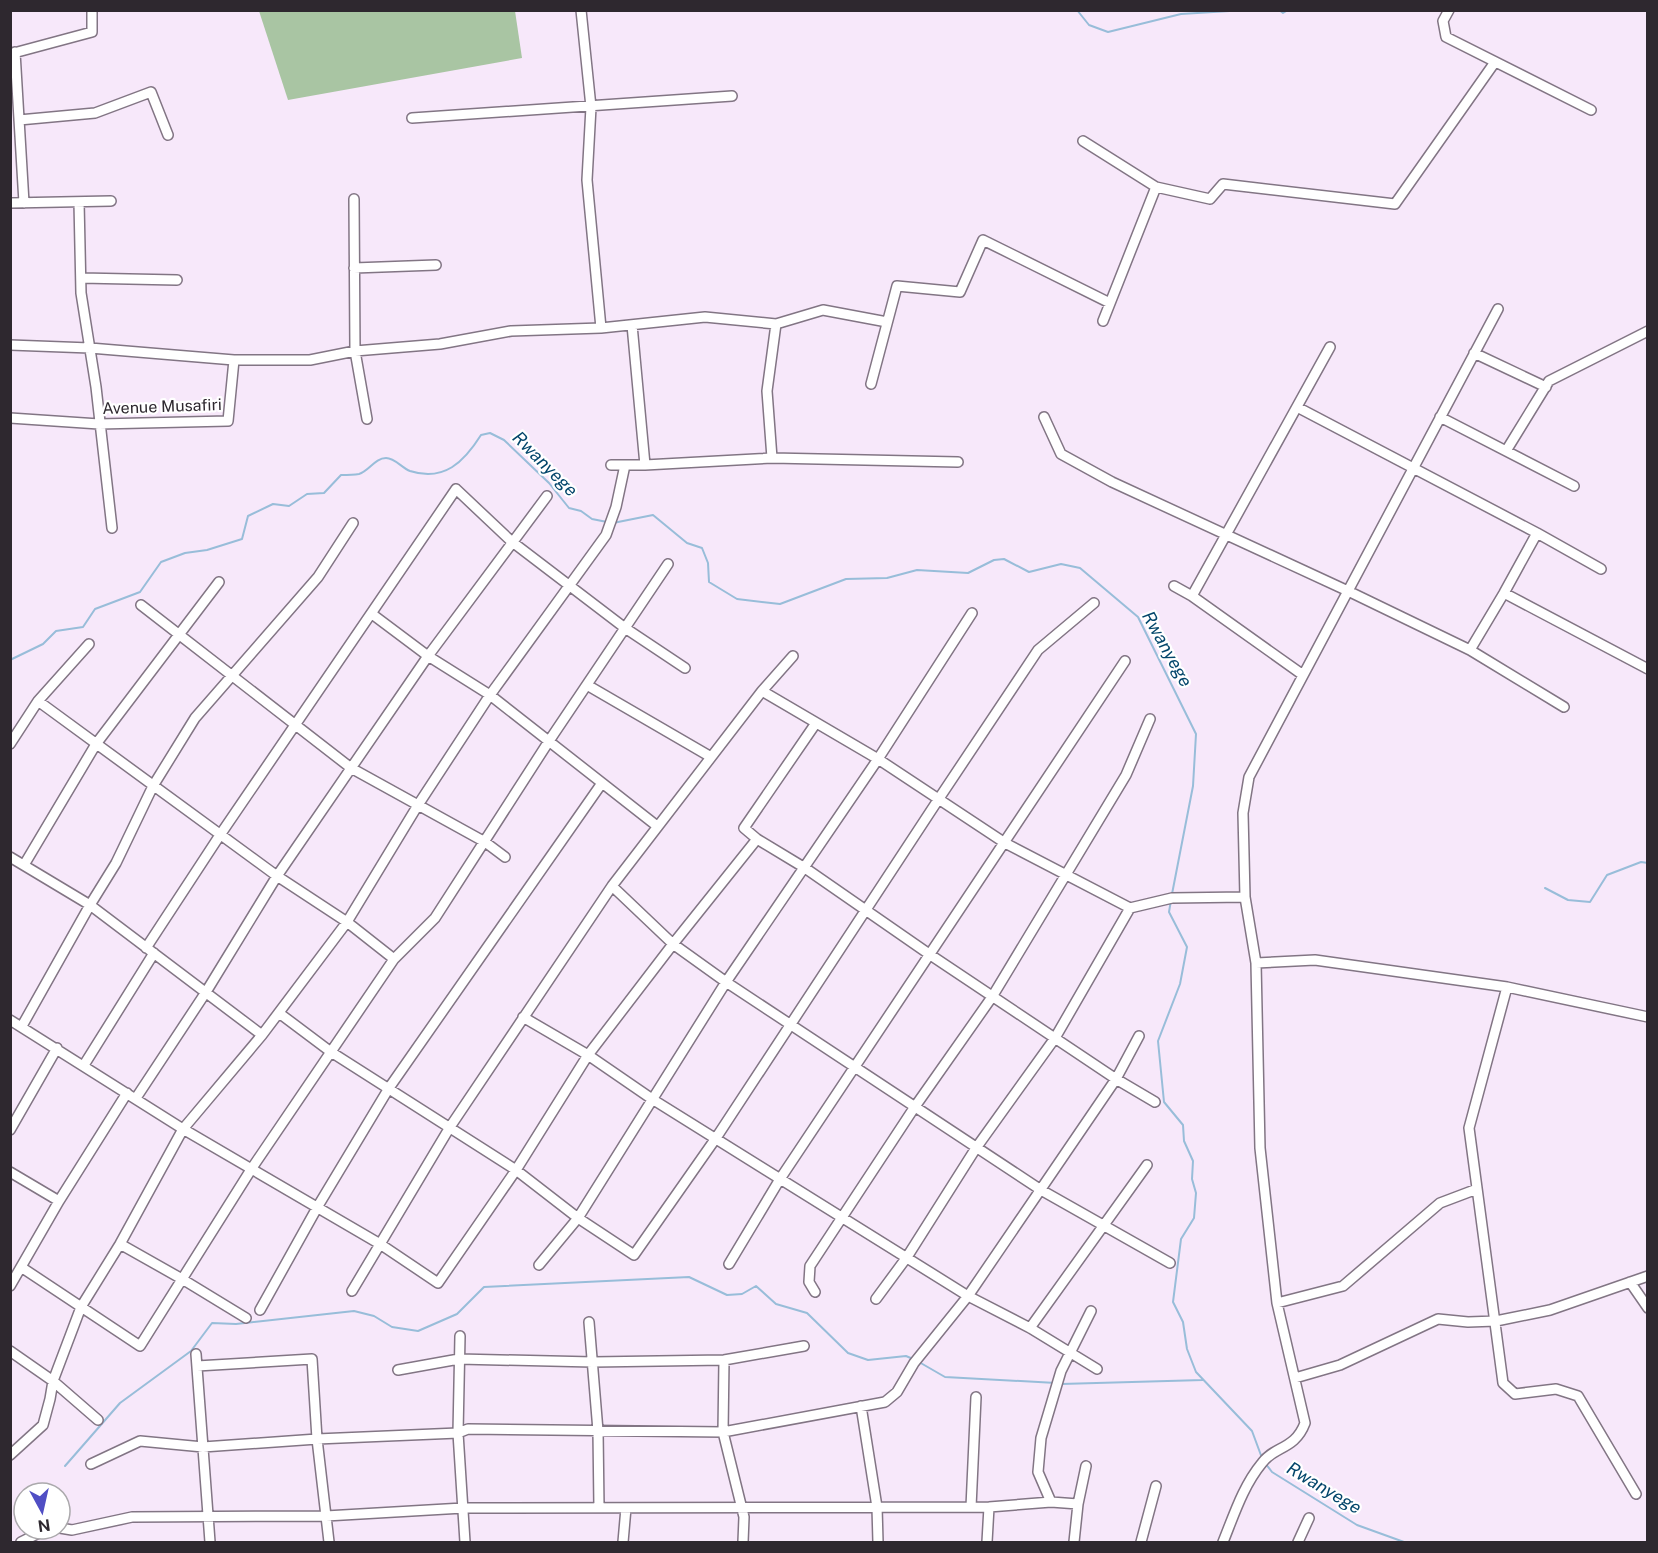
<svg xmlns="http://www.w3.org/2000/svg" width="1658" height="1553" viewBox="0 0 1658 1553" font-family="'Public Sans',sans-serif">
<rect width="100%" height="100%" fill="#f7e8fa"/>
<path fill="#a9c5a3" d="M 259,11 L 515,11 L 522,58 L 288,100 Z"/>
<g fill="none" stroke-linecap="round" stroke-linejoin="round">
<path stroke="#98bdd9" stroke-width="2" d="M 1077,10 L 1089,25 L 1108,32 L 1181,14 L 1246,10
M 1279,10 L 1283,13 L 1288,10
M 613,523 L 653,515 L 687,543 L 702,548 L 708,563 L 709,582 L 737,599 L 780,604 L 846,579 L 887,578 L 917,570 L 968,573 L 994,560 L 1004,559 L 1029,572 L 1061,564 L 1080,568 L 1138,617 L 1196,734 L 1193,786 L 1172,894
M 10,660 L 43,644 L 56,631 L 83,627 L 95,609 L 140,592 L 161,562 L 185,553 L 207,550 L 242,539 L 248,516 L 273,504 L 289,506 L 307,494 L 324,493 L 341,475 C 346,475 353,475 359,474 C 369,471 375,458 386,458 C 395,458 402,468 410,471 C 444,482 464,462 481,435 L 490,433 L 504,440 L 549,483 L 569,508 L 581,511 L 592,519 L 607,522
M 1545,888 L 1568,900 L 1590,902 L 1607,875 L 1641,862 L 1648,863
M 1171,900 L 1169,912 L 1187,947 L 1180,984 L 1158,1041 L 1164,1102 L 1183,1125 L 1184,1141 L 1193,1161 L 1192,1179 L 1196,1193 L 1194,1218 L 1181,1239 L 1173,1302 L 1183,1322 L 1187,1349 L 1196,1372 L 1252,1431 L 1262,1458
M 919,1362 L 945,1377 L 1056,1383
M 1061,1384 L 1203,1380
M 1265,1463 L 1272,1472 L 1357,1525 L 1404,1542 L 1425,1542
M 65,1466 L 120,1403 L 191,1351 L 212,1323 L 236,1324 L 354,1311 L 374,1316 L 392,1327 L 418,1331 L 457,1314 L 484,1287 L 689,1277 L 727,1295 L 742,1294 L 756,1286 L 776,1304 L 807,1313 L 848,1353 L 868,1360 L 906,1356 L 913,1359"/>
<defs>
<path id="street" d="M 581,10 L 591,107 L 587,180 L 601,328
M 1449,10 L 1443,21 L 1446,37 L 1591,110
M 15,52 L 24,203
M 10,54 L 92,32 L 92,10
M 412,118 L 732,96
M 19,120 L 95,113 L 151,92 L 168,135
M 1083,141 L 1156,187 L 1210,199 L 1223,184 L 1395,204 L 1495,62
M 354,199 L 355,351 L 367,419
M 79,202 L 81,293 L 96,387 L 112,528
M 10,203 L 111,201
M 354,268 L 436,265
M 81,278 L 177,280
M 1103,321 L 1156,187
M 632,325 L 645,465
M 10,345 L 90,348 L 234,360
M 1474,353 L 1546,387
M 871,384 L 897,286 L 960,292 L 983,240 L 1110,303
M 1297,407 L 1537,533 L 1601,569
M 1044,417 L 1061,454 L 1112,482 L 1348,591 L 1470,650 L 1564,707
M 1440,417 L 1574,486
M 10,418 L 99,424 L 228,421 L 234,360 L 310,360 L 355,351 L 440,344 L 511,331 L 601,328 L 705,317 L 776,324 L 823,310 L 887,322
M 1506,451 L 1549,381 L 1648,331
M 772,458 L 767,391 L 776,324
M 611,465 L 645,465 L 772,458 L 958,462
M 1174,586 L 1192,596 L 1303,675
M 1504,593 L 1648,669
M 1192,596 L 1330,347
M 141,605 L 351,768 L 485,842 L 505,857
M 372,614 L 428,656 L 490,695 L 657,826
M 1470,650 L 1504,593 L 1537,533
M 587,685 L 711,757
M 762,691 L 878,759 L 1005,843 L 1130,908 L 1172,898 L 1245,897
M 38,701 L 277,876 L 347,922 L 394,959
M 816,723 L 744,828 L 757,839 L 805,868 L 929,954 L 1116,1079 L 1155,1102
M 10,744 L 38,701 L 89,644
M 10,857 L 90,905 L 262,1035
M 24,865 L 96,744 L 219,582
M 612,886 L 673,944 L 726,982 L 1041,1190 L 1170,1263
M 146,948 L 220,835 L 456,489 L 511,541 L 625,628 L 685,668
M 1256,963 L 1315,960 L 1507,987 L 1648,1017
M 1507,987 L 1469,1128 L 1503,1383 L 1515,1394 L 1556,1389 L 1578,1396 L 1636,1494
M 279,1013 L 331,1052 L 516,1170 L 578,1218 L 634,1255 L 716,1138 L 938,800 L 1038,650 L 1094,603
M 523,1017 L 588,1055 L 652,1099 L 968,1296 L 1030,1328 L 1097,1369
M 10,1020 L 183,1129 L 380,1244 L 438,1283 L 516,1170 L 588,1055 L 673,944 L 757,839
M 22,1026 L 90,905 L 116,863 L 153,786 L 195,718 L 318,577 L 353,523
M 84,1065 L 154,953
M 136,1098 L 206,992 L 277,876 L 428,656 L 547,496
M 10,1130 L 57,1048
M 10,1172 L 59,1201
M 120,1244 L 182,1279 L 246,1318
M 729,1264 L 780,1179 L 1125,661
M 539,1265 L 578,1218 L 726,982 L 878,759 L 972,613
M 21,1267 L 140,1346 L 252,1168 L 394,959 L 435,918 L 549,741 L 668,564
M 1630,1282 L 1648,1308
M 10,1286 L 59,1201 L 127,1093
M 352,1291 L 450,1127 L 612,886 L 762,691 L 793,656
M 815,1292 L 809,1282 L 810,1266 L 914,1108 L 992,997 L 1126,775 L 1150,719
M 876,1299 L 907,1257 L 976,1148 L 1055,1038 L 1130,908
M 1277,1303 L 1343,1286 L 1440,1203 L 1477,1189
M 260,1310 L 318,1206 L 389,1088 L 602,783
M 589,1322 L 598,1431 L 599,1508
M 1030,1328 L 1147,1165
M 460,1336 L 458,1433 L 465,1542
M 10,1351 L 53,1381 L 98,1420
M 196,1354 L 210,1542
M 724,1360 L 723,1432 L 744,1517 L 743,1542
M 197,1366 L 312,1359 L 317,1439 L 329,1542
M 398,1370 L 459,1359 L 593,1362 L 724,1360 L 804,1346
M 1295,1378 L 1340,1365 L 1438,1319 L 1468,1322 L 1496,1321 L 1550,1310 L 1648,1276
M 861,1406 L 877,1507 L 878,1542
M 10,1455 L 43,1425 L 50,1399 L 53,1381 L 81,1307 L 120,1244 L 183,1129 L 262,1035 L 347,922 L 418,805 L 490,695 L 606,535 L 616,507 L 625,465
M 91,1464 L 140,1441 L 203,1447 L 317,1439 L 458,1433 L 468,1429 L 723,1432 L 885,1402 L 897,1392 L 914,1363 L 968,1296 L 1116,1079 L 1139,1036
M 1051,1502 L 1038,1472 L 1041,1438 L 1061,1371 L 1091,1311
M 971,1507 L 976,1397
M 60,1528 L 72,1530 L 132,1517 L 326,1516 L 463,1508 L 989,1507 L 1051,1502 L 1078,1504
M 21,1542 L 47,1529
M 623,1542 L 626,1508
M 987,1542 L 989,1507
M 1074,1542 L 1078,1504 L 1086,1466
M 1141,1542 L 1156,1486
M 1223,1542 C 1234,1515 1243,1486 1262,1463 C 1274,1446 1295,1450 1305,1423 L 1277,1303 L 1260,1148 L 1256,963 L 1245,897 L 1243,813 L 1249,777 L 1498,309
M 1298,1542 L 1309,1518"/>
</defs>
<use href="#street" stroke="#827584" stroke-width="12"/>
<use href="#street" stroke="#fff" stroke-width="9"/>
</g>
<g text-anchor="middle" stroke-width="4.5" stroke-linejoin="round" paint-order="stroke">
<g font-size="16" fill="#2e282f" stroke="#fff">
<text transform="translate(162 406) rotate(-2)" y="6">Avenue Musafiri</text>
</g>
<g font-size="18" font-style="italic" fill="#03466b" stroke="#fff">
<text transform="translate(545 464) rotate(45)" y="6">Rwanyege</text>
<text transform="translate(1167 649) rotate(61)" y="6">Rwanyege</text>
<text transform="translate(1324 1488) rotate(31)" y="6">Rwanyege</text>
</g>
</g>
<rect width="1658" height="1553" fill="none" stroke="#2e282f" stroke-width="24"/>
<g transform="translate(42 1511) rotate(172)"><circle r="28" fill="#ffffff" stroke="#aba9ac" stroke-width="1.5"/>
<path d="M0-4.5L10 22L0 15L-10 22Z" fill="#504ec4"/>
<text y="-9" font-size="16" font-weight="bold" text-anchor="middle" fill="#2e282f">N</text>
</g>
</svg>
